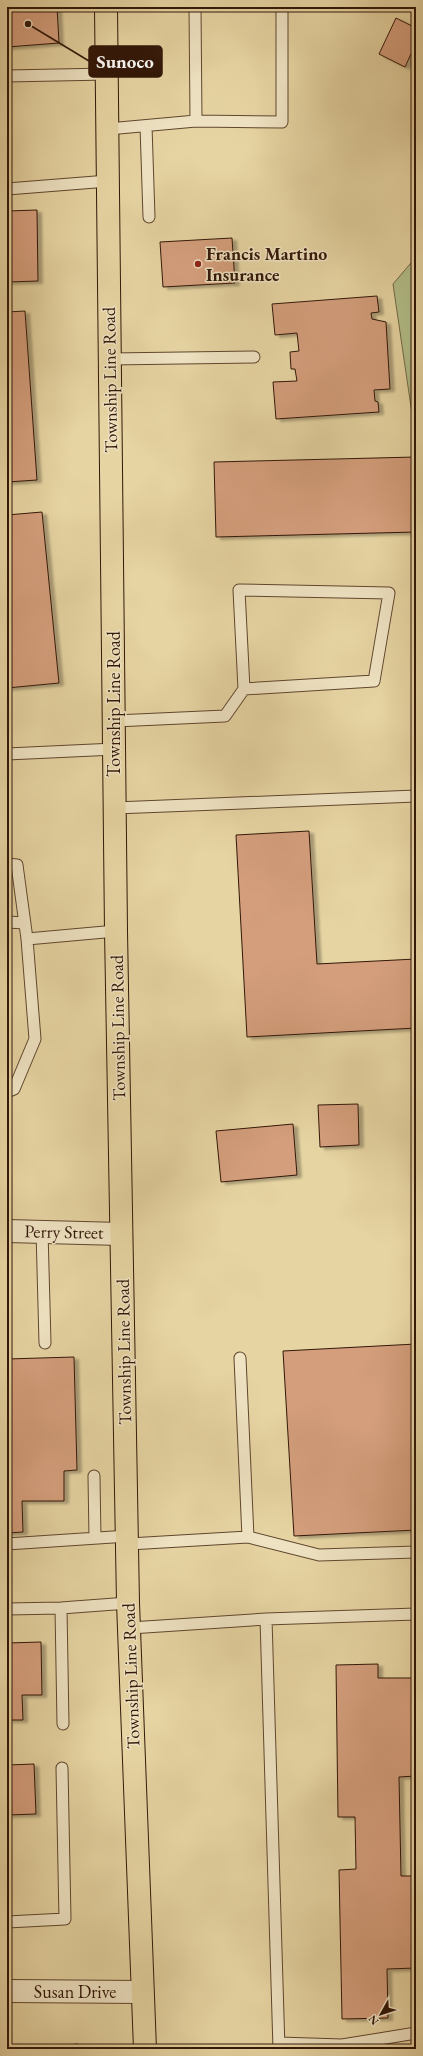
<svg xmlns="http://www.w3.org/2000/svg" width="423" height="2056" viewBox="0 0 423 2056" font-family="'EB Garamond',serif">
<defs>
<filter id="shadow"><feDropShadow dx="4.5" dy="2.5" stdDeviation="1" flood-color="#0004"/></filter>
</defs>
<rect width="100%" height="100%" fill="#e6d4a2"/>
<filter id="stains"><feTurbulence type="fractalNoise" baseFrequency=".005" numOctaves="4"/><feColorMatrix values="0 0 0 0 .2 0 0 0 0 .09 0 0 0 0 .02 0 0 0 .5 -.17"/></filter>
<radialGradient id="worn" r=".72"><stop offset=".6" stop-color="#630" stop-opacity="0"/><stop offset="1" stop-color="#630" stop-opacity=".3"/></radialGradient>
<path fill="#b2bd88" stroke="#726a48" d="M 416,257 L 416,441 L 393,284 Z"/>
<path fill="#d49e7c" stroke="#321708" filter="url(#shadow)" d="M 7,7 L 57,7 L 59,43 L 7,47 Z
M 396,18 L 416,28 L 416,43 L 405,67 L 379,54 Z
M 37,210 L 38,281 L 7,282 L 7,211 Z
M 232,238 L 235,283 L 163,287 L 160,242 Z
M 377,296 L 379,312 L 371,313 L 372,319 L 386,322 L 390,389 L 374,390 L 375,401 L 378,402 L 379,412 L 276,419 L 273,382 L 297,381 L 295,369 L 291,369 L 290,352 L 299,351 L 297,333 L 275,335 L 272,304 Z
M 25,311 L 37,480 L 7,482 L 7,312 Z
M 416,457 L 416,532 L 216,537 L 214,462 Z
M 42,512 L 59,683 L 7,688 L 7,515 Z
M 309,831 L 317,964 L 416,959 L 416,1028 L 247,1037 L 236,835 Z
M 358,1104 L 359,1145 L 320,1147 L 318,1105 Z
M 293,1124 L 297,1175 L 221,1182 L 216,1131 Z
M 416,1344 L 416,1530 L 294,1536 L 283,1351 Z
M 74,1357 L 77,1470 L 64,1471 L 64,1501 L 22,1501 L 23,1532 L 7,1533 L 7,1359 Z
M 41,1642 L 42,1695 L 22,1695 L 23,1720 L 7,1720 L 7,1643 Z
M 378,1664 L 378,1678 L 416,1678 L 416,1776 L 399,1777 L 401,1876 L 416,1876 L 416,1968 L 387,1969 L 388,2018 L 342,2019 L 339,1870 L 356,1869 L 355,1817 L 338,1817 L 336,1665 Z
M 34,1764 L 36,1814 L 7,1815 L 7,1765 Z
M 78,2044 L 78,2049 L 24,2049 Z"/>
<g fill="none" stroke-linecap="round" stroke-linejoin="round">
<defs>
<path id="service" d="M 195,7 L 196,121
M 7,76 L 107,74
M 146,126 L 149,217
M 108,129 L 196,121 L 282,122 L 282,7
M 7,189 L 108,181
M 110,359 L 254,357
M 115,721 L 225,716 L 244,689 L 239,590 L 389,593 L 374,681 L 244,689
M 7,754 L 115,749
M 115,808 L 416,796
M 7,864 L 17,865 L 27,939
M 7,922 L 25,923
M 7,1092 L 14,1089 L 35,1039 L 27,939 L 116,931
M 42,1231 L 45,1343
M 94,1476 L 95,1538
M 248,1537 L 319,1555 L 416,1552
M 7,1544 L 128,1536
M 129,1544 L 248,1537 L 240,1358
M 61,1608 L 63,1724
M 7,1609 L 61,1608 L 128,1603
M 266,1619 L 416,1614
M 130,1628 L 266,1619 L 279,2049
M 7,1922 L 65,1919 L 62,1768
M 279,2043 L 342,2045 L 416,2033"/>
<path id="minor" d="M 7,1231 L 121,1234
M 7,1991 L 142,1992"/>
<path id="primary" d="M 106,7 L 116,931 L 128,1603 L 145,2049"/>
</defs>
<use href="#service" stroke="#5f462e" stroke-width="13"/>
<use href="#minor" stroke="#5f462e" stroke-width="24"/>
<use href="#primary" stroke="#321708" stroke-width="24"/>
<use href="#service" stroke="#efe3c3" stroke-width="11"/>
<use href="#minor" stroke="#efe3c3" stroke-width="22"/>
<use href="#primary" stroke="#e6d4a2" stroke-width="22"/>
</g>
<circle fill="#8f2418" stroke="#efe3c3" stroke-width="1.5" cx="198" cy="264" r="4"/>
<g text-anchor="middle" stroke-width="3" stroke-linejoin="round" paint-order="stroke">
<g font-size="18" font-weight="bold" fill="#321708" stroke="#efe3c3" text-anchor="start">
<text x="206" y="260">Francis Martino<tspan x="206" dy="21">Insurance</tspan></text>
</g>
<g font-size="18" fill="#321708" stroke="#efe3c3">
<text transform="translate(110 380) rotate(-91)" y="6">Township Line Road</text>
<text transform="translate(114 704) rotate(-90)" y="6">Township Line Road</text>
<text transform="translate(118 1028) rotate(-91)" y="6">Township Line Road</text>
<text transform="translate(64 1232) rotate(1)" y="6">Perry Street</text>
<text transform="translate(124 1352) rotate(-91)" y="6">Township Line Road</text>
<text transform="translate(131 1676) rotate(-92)" y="6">Township Line Road</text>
<text x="75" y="1998">Susan Drive</text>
</g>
</g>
<path fill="none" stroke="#321708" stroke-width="1.5" d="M28 24L89 61"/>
<circle fill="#321708" stroke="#efe3c3" stroke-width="1.5" cx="28" cy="24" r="4"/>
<rect fill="#321708" stroke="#321708" stroke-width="1.5" x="89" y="46" width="73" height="31" rx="4"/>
<g font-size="19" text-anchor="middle" font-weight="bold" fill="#fff">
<text x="125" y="68">Sunoco</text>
</g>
<rect width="423" height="2056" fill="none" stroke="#e6d4a2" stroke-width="24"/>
<rect x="8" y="8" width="407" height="2040" fill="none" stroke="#321708" stroke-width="2"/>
<rect x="12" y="12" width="399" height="2032" fill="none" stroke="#321708"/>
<g transform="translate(381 2014) rotate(231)" stroke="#efe3c3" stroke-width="3" paint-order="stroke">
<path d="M0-3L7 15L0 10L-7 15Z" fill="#321708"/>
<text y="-6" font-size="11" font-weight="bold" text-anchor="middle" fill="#321708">N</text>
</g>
<rect width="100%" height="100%" filter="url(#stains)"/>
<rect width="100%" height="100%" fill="url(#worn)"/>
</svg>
